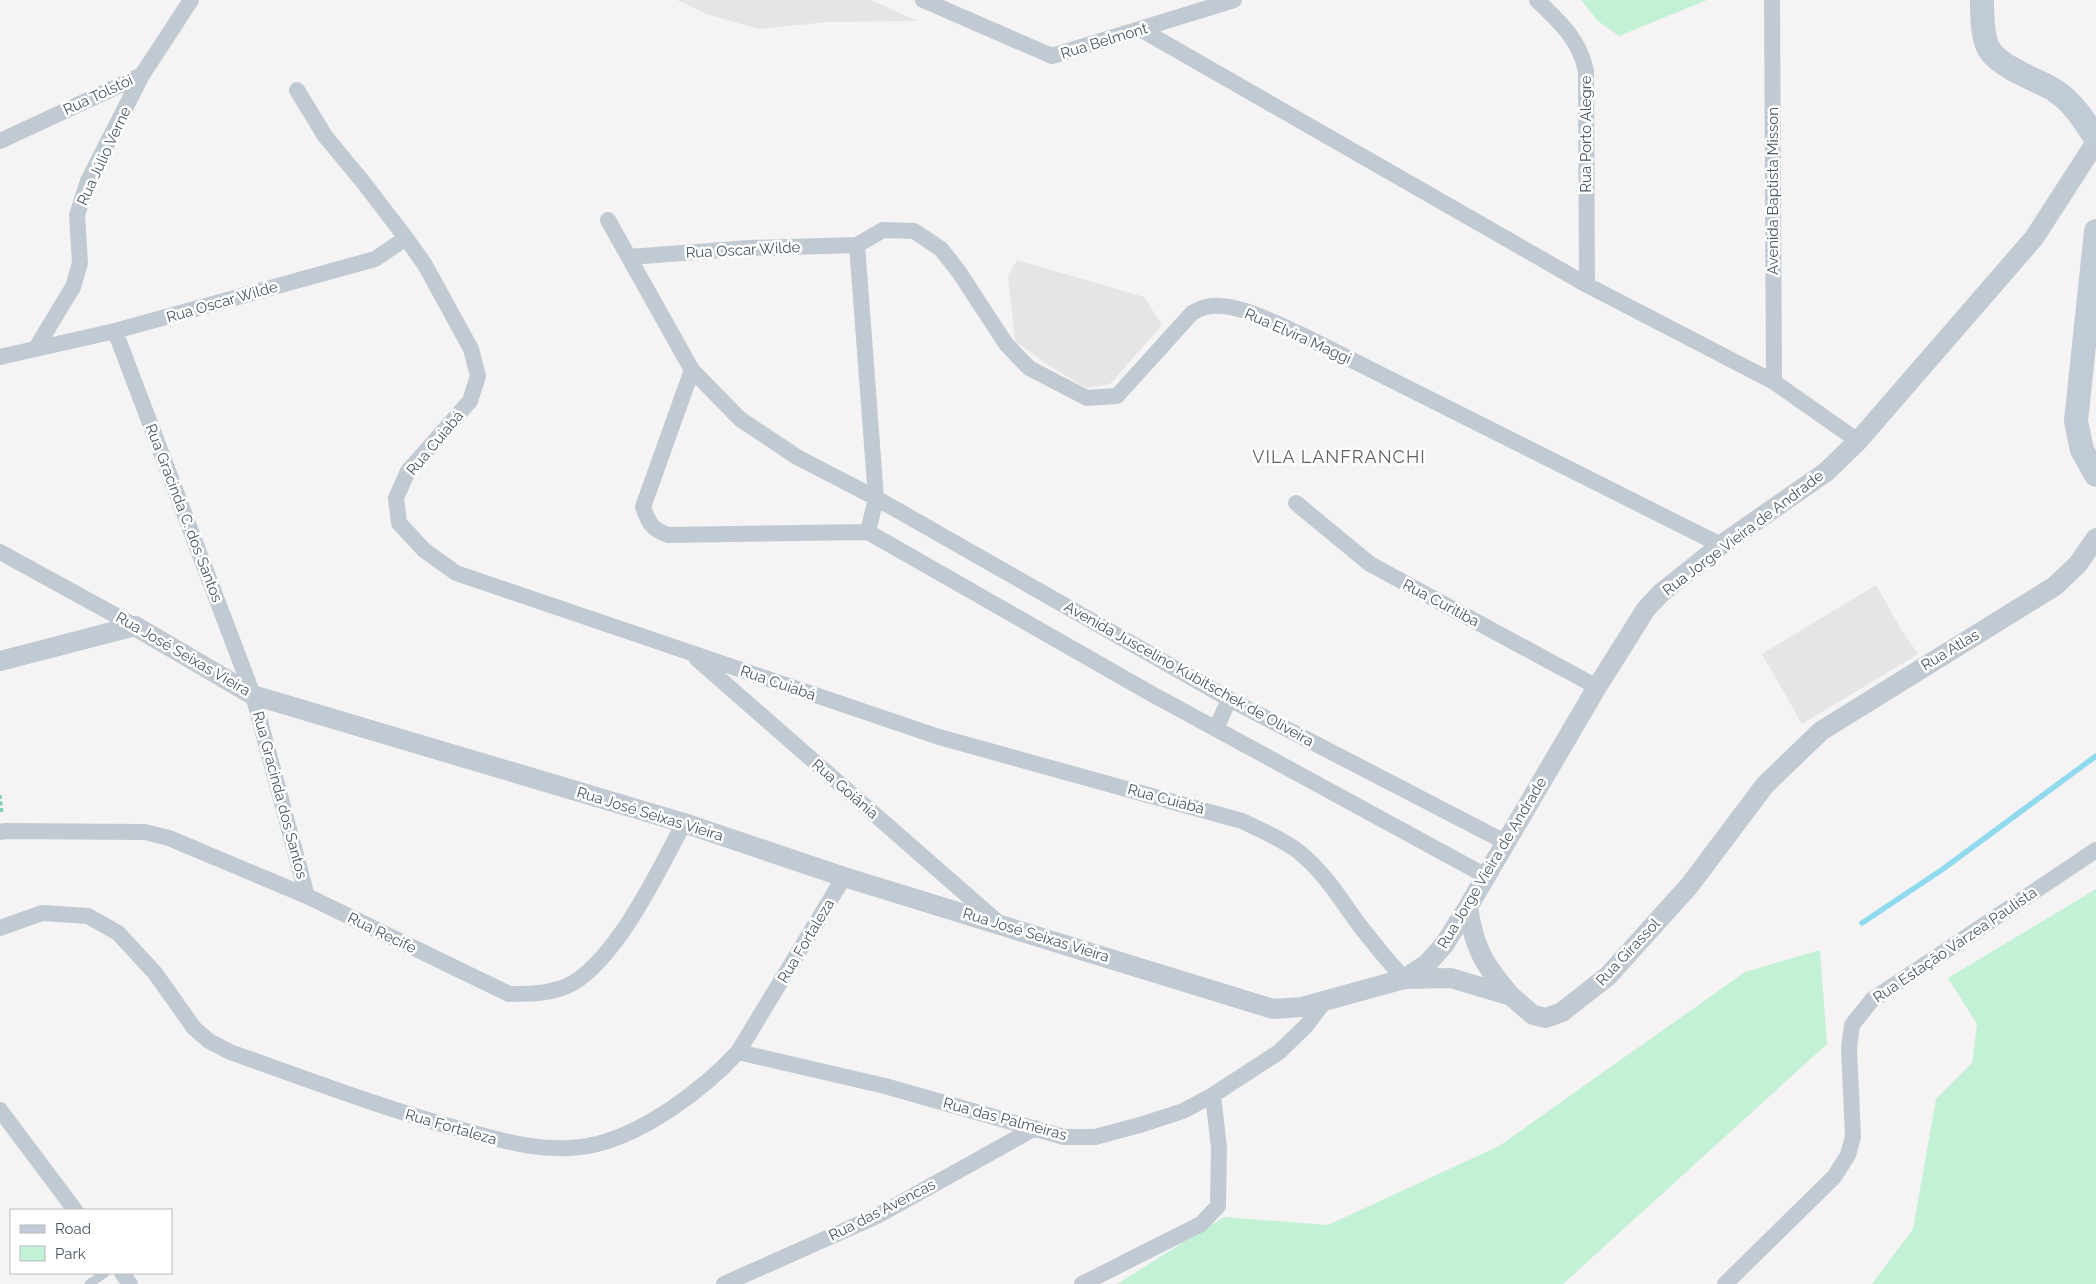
<svg xmlns="http://www.w3.org/2000/svg" width="2096" height="1284" viewBox="0 0 2096 1284" font-family="Raleway,sans-serif">
<rect width="100%" height="100%" fill="#f5f3f3"/>
<path fill="#e6e4e5" d="M 677,0 L 871,0 L 917,21 L 828,22 L 759,29 L 709,15 Z
M 1017,260 L 1144,297 L 1162,325 L 1110,384 L 1086,388 L 1045,363 L 1015,341 L 1008,276 Z
M 1876,585 L 1902,631 L 1918,654 L 1802,724 L 1762,654 Z"/>
<path fill="#c3f1d5" d="M 1581,0 L 1707,0 L 1619,36 L 1598,21 Z
M 2096,889 L 2096,1284 L 1872,1284 L 1913,1229 L 1936,1099 L 1972,1063 L 1977,1024 L 1948,978 Z
M 1820,950 L 1827,1044 L 1563,1284 L 1117,1284 L 1224,1217 L 1328,1225 L 1499,1146 L 1745,972 Z"/>
<g fill="none" stroke-linecap="round" stroke-linejoin="round">
<path stroke="#90daee" stroke-width="5.5" d="M 1862,923 L 1943,869 L 2096,756"/>
<path stroke="#7ad0a6" stroke-width="3" stroke-dasharray="4 2.5" stroke-linecap="butt" d="M 0,795 L 2,814"/>
<path stroke="#c1cad2" stroke-width="9" d="M 89,1284 L 105,1273"/>
<path stroke="#c1cad2" stroke-width="16" d="M 923,0 L 1052,56 L 1234,0
M 1537,0 C 1560,23 1579,38 1586,71 L 1587,285
M 1772,0 L 1774,382
M 1142,30 L 1587,285 L 1774,382 L 1858,441
M 297,90 L 325,136 L 363,182 L 406,238
M 0,141 L 142,75
M 608,220 L 692,370 L 740,419 L 797,457 L 876,498 L 1229,699 L 1507,843
M 857,245 L 876,498 L 868,532
M 629,257 L 749,248 L 857,245 L 883,230 L 914,231 L 941,249 L 959,272 L 1006,344 L 1029,368 L 1087,398 L 1117,396 L 1192,313 C 1196,311 1201,308 1206,307 C 1233,300 1277,324 1302,335 L 1721,545
M 115,331 L 253,695 L 307,896
M 36,348 L 73,287 L 80,263 L 77,215 L 88,181 L 142,75 L 191,0
M 0,357 L 115,331 L 375,259 L 406,238 L 425,265 L 471,349 L 478,376 L 470,401 L 408,471 L 396,498 L 399,523 L 424,550 L 456,573 L 939,737 L 1242,821 C 1261,830 1282,839 1299,852 C 1325,873 1341,900 1360,926 C 1374,944 1389,962 1404,979
M 692,370 L 643,507 C 649,524 652,529 668,535 L 868,532 L 1150,693 L 1486,876
M 1296,503 L 1370,564 L 1597,687
M 0,552 L 135,626
M 697,659 L 1000,924
M 1216,729 L 1229,699
M 0,832 L 4,831 L 145,832 L 169,838 L 307,896 L 509,994 C 531,994 553,994 573,983 C 619,955 659,870 684,823
M 0,928 L 42,913 L 88,916 L 118,933 L 155,973 L 194,1028 L 209,1041 L 230,1052 C 304,1078 377,1106 452,1127 C 499,1140 548,1156 597,1144 C 646,1132 704,1089 738,1052 L 844,877
M 738,1052 L 885,1086 L 1064,1137 L 1095,1137 L 1140,1125 L 1183,1111 L 1213,1095 L 1279,1052 L 1306,1026 L 1324,1002
M 0,1110 L 75,1210
M 122,1273 L 130,1284
M 724,1284 L 877,1216 L 1035,1128
M 1082,1284 L 1201,1224 L 1218,1206 L 1219,1148 L 1213,1095
M 1725,1284 L 1834,1177 L 1848,1155 L 1853,1137 L 1849,1048 L 1852,1025 L 1872,1000 L 2096,850"/>
<path stroke="#c1cad2" stroke-width="20" d="M 0,661 L 135,626 L 253,695 L 684,823 L 844,877 L 1273,1009 L 1302,1007 L 1404,979 L 1427,964 L 1444,945 L 1468,907 L 1597,687 L 1646,609 L 1661,593 L 1721,545 L 1826,472 L 1858,441 L 2034,238 L 2096,142
M 1468,907 C 1474,948 1484,965 1511,996
M 1406,979 L 1451,978 L 1511,996 L 1533,1015 L 1546,1018 L 1562,1012 L 1608,976 L 1689,886 L 1765,785 L 1821,731 L 2055,586 L 2078,564 L 2096,538"/>
<path stroke="#c1cbd6" stroke-width="24" d="M 1982,0 C 1982,15 1982,41 1991,52 C 2004,69 2036,79 2054,90 C 2073,102 2084,120 2096,139
M 2096,231 L 2076,421 L 2082,450 L 2096,475"/>
</g>
<g text-anchor="middle" stroke-width="5" stroke-linejoin="round" paint-order="stroke">
<g font-size="15" fill="#4a5661" stroke="#fff">
<text transform="translate(1104 41) rotate(-17)" y="5">Rua Belmont</text>
<text transform="translate(98 95) rotate(-25)" y="5">Rua Tolstói</text>
<text transform="translate(1586 134) rotate(-90)" y="5">Rua Porto Alegre</text>
<text transform="translate(104 156) rotate(-65)" y="5">Rua Júlio Verne</text>
<text transform="translate(1773 191) rotate(-90)" y="5">Avenida Baptista Misson</text>
<text transform="translate(743 250) rotate(-3)" y="5">Rua Oscar Wilde</text>
<text transform="translate(222 302) rotate(-16)" y="5">Rua Oscar Wilde</text>
<text transform="translate(1298 336) rotate(24)" y="5">Rua Elvira Maggi</text>
<text transform="translate(435 443) rotate(-50)" y="5">Rua Cuiabá</text>
<text transform="translate(184 513) rotate(69)" y="5">Rua Gracinda C. dos Santos</text>
<text transform="translate(1743 533) rotate(-37)" y="5">Rua Jorge Vieira de Andrade</text>
<text transform="translate(1441 603) rotate(28)" y="5">Rua Curitiba</text>
<text transform="translate(1950 650) rotate(-31)" y="5">Rua Atlas</text>
<text transform="translate(183 654) rotate(30)" y="5">Rua José Seixas Vieira</text>
<text transform="translate(1189 674) rotate(29)" y="5">Avenida Juscelino Kubitschek de Oliveira</text>
<text transform="translate(778 683) rotate(19)" y="5">Rua Cuiabá</text>
<text transform="translate(845 789) rotate(41)" y="5">Rua Goiânia</text>
<text transform="translate(280 795) rotate(75)" y="5">Rua Gracinda dos Santos</text>
<text transform="translate(1166 799) rotate(15)" y="5">Rua Cuiabá</text>
<text transform="translate(650 814) rotate(17)" y="5">Rua José Seixas Vieira</text>
<text transform="translate(1492 863) rotate(-59)" y="5">Rua Jorge Vieira de Andrade</text>
<text transform="translate(382 933) rotate(26)" y="5">Rua Recife</text>
<text transform="translate(1036 935) rotate(17)" y="5">Rua José Seixas Vieira</text>
<text transform="translate(806 941) rotate(-59)" y="5">Rua Fortaleza</text>
<text transform="translate(1955 945) rotate(-34)" y="5">Rua Estação Várzea Paulista</text>
<text transform="translate(1628 952) rotate(-47)" y="5">Rua Girassol</text>
<text transform="translate(1005 1119) rotate(15)" y="5">Rua das Palmeiras</text>
<text transform="translate(451 1127) rotate(16)" y="5">Rua Fortaleza</text>
<text transform="translate(882 1210) rotate(-27)" y="5">Rua das Avencas</text>
</g>
<g font-size="18" letter-spacing="1" fill="#5f6368" stroke="#fff">
<text x="1339" y="463">VILA LANFRANCHI</text>
</g>
</g>
<rect x="10" y="1209" width="162" height="65" fill="#ffffff" stroke="#b7bbc0"/>
<rect x="20" y="1225" width="25" height="8" fill="#c1cbd6" stroke="#b7bbc0"/>
<text x="55" y="1234" font-size="15" fill="#4a5661">Road</text>
<rect x="20" y="1246" width="25" height="15" fill="#c3f1d5" stroke="#b7bbc0"/>
<text x="55" y="1259" font-size="15" fill="#4a5661">Park</text>
</svg>
